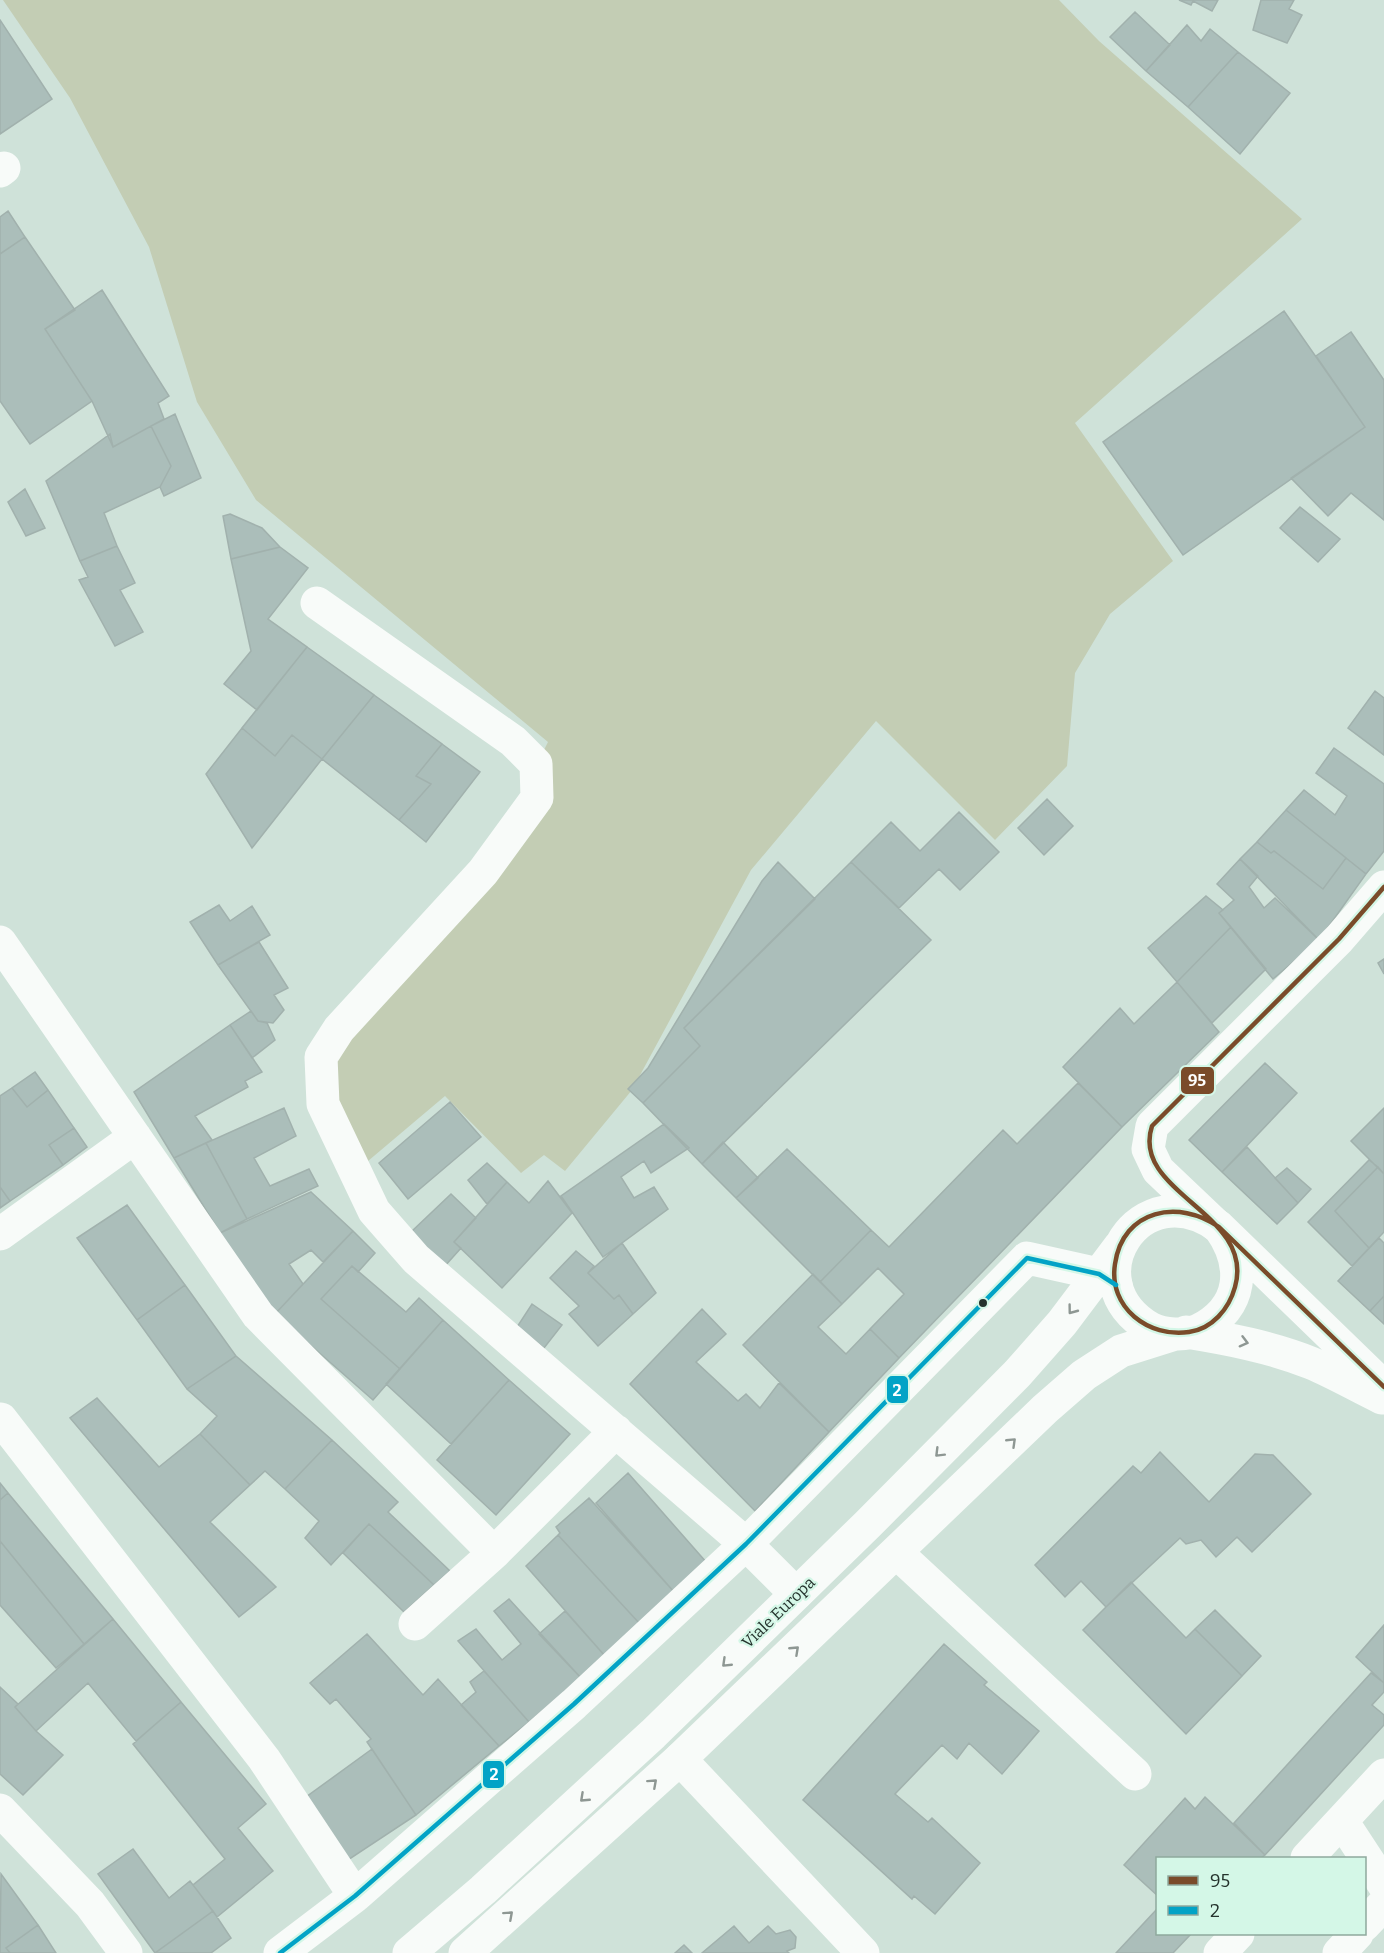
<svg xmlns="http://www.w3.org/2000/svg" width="1384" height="1953" viewBox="0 0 1384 1953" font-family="Bitter,serif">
<rect width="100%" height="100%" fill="#cfe2d9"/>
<path fill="#c3cdb4" d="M 3,0 L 1059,0 L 1099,41 L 1302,219 L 1075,423 L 1173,561 L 1110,614 L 1075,673 L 1067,766 L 995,840 L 876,721 L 751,870 L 632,1090 L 565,1171 L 544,1155 L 521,1173 L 445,1096 L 355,1172 L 321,1057 L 483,872 L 548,742 L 256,500 L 197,402 L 149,247 L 70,98 Z"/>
<path fill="#abbeba" stroke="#a1b1ad" stroke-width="1.5" d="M 1179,0 L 1218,0 L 1212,11 L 1193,1 L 1191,5 Z
M 1261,0 L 1294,0 L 1289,9 L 1302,15 L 1287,43 L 1253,30 Z
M 1135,12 L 1170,45 L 1146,71 L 1110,37 Z
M 0,20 L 52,99 L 0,134 Z
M 1187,25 L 1201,41 L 1210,29 L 1238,52 L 1188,107 L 1146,71 Z
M 1238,52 L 1290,93 L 1240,154 L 1188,107 Z
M 8,211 L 25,237 L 0,254 L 0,217 Z
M 25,237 L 75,310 L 45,329 L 92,401 L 30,444 L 0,401 L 0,254 Z
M 102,290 L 169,396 L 158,403 L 164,419 L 113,447 L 92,401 L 45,329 Z
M 1284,311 L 1365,427 L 1183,555 L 1103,442 Z
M 1351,332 L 1384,380 L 1384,520 L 1351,493 L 1328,516 L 1291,478 L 1365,427 L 1316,356 Z
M 175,414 L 201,478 L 164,496 L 160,487 L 171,466 L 151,426 Z
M 151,426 L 171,466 L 160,487 L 104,513 L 117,546 L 80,561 L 46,481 L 110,434 L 113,447 Z
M 25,489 L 45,528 L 26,536 L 8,502 Z
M 1300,507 L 1340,539 L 1318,562 L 1280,528 Z
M 230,514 L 262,528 L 280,547 L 231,559 L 223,516 Z
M 117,546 L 135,583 L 120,590 L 143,632 L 115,646 L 79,580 L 88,577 L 80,561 Z
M 280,547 L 308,568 L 268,619 L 307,647 L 257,710 L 224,684 L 251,651 L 231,559 Z
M 307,647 L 374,695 L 322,759 L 292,735 L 275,756 L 242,728 Z
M 1375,691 L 1384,698 L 1384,755 L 1348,728 Z
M 374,695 L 442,744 L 416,776 L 431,784 L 399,820 L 322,759 Z
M 242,728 L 275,756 L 292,735 L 322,759 L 252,848 L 206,774 Z
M 442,744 L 480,772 L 426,842 L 399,820 L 431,784 L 416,776 Z
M 1334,748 L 1384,784 L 1384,851 L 1366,874 L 1286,810 L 1304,790 L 1335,815 L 1347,796 L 1316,773 Z
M 1047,799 L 1073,826 L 1044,855 L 1018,828 Z
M 1286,810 L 1346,858 L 1323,889 L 1274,851 L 1271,853 L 1257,842 Z
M 959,812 L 999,852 L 960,890 L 939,869 L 899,908 L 851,862 L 891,822 L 920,851 Z
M 1257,842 L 1271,853 L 1274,851 L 1323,889 L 1346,858 L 1366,874 L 1319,940 L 1240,859 Z
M 1240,859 L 1258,876 L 1249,887 L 1264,908 L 1275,898 L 1319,940 L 1273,979 L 1219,913 L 1234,900 L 1217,884 Z
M 778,862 L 815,899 L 684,1028 L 700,1046 L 643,1103 L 628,1089 L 648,1068 L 762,881 Z
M 851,862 L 931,940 L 702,1164 L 643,1103 L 700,1046 L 684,1028 Z
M 1206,896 L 1223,910 L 1219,913 L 1231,927 L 1177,982 L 1148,948 Z
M 219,905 L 230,921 L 252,906 L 270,935 L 218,965 L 190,922 Z
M 1231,927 L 1266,969 L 1212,1023 L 1177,982 Z
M 259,942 L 288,988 L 274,995 L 284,1010 L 273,1023 L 258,1021 L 218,965 Z
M 1384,959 L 1384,974 L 1378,963 Z
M 1177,982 L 1219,1032 L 1122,1127 L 1063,1067 L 1120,1008 L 1134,1024 Z
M 251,1011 L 258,1021 L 267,1023 L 275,1040 L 252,1058 L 230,1025 Z
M 230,1025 L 262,1072 L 245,1081 L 248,1087 L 195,1116 L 212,1140 L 174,1158 L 134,1092 Z
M 1265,1063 L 1297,1093 L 1222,1172 L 1189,1140 Z
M 35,1072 L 48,1090 L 27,1107 L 12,1088 Z
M 1078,1083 L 1122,1127 L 899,1358 L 870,1329 L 904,1294 L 878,1268 L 842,1304 L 820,1282 L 871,1230 L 889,1247 L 1003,1130 L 1017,1144 Z
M 12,1088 L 27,1107 L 48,1090 L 74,1128 L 49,1145 L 63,1165 L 10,1201 L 0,1187 L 0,1096 Z
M 450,1102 L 481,1137 L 408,1199 L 379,1163 Z
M 284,1108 L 296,1136 L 254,1158 L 270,1186 L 309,1169 L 318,1186 L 247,1219 L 206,1143 Z
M 1384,1108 L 1384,1174 L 1351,1141 Z
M 664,1124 L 689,1148 L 651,1173 L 644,1161 L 621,1177 L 634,1198 L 654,1187 L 668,1209 L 603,1257 L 561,1196 Z
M 74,1128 L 87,1147 L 63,1165 L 49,1145 Z
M 723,1142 L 758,1178 L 736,1198 L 702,1164 Z
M 206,1143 L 247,1219 L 220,1233 L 174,1158 Z
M 1247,1147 L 1298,1203 L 1277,1224 L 1222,1172 Z
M 787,1149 L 871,1230 L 820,1282 L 736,1198 Z
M 1369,1160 L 1378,1167 L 1335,1211 L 1369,1248 L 1352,1266 L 1308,1222 Z
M 487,1163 L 507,1182 L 487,1204 L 468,1180 Z
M 1378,1167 L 1384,1174 L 1384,1232 L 1369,1248 L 1335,1211 Z
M 1287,1168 L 1311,1189 L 1298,1203 L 1275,1178 Z
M 548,1181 L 572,1213 L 502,1288 L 454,1242 L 507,1182 L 529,1203 Z
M 0,1187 L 10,1201 L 0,1208 Z
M 311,1192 L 353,1231 L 323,1262 L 311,1250 L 289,1264 L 303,1284 L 275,1314 L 220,1233 Z
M 451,1194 L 476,1218 L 454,1242 L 461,1248 L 445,1266 L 411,1232 Z
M 127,1205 L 185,1285 L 137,1320 L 77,1238 Z
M 353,1231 L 375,1253 L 358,1272 L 352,1266 L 321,1299 L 400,1369 L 373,1400 L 275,1314 Z
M 1379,1238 L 1384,1243 L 1384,1296 L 1370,1311 L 1338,1281 Z
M 622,1243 L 656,1293 L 633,1314 L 619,1295 L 614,1299 L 588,1273 Z
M 576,1251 L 594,1266 L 588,1273 L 614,1299 L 619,1295 L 633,1314 L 598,1346 L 569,1314 L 579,1306 L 550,1278 Z
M 352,1266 L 406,1312 L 419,1298 L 443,1320 L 400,1369 L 321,1299 Z
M 813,1274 L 842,1304 L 818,1327 L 846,1354 L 870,1329 L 899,1358 L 829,1432 L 743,1345 Z
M 185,1285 L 236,1356 L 187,1389 L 137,1320 Z
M 1384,1296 L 1384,1324 L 1370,1311 Z
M 532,1304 L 562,1325 L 544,1348 L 517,1327 Z
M 702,1309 L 726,1334 L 696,1362 L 738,1401 L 746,1394 L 760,1408 L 779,1383 L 829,1432 L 755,1511 L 630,1384 Z
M 443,1320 L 509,1380 L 451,1444 L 386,1384 Z
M 236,1356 L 332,1440 L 285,1489 L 265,1471 L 250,1485 L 200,1434 L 217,1416 L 187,1389 Z
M 509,1380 L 570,1434 L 496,1515 L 437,1460 Z
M 97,1398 L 159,1467 L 200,1434 L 250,1485 L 210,1522 L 276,1587 L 239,1617 L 70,1418 Z
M 332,1440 L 398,1502 L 388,1512 L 450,1571 L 434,1585 L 369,1524 L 331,1565 L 305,1538 L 319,1521 L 285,1489 Z
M 1160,1452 L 1209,1502 L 1255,1454 L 1273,1455 L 1311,1494 L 1252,1552 L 1237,1537 L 1216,1557 L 1201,1540 L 1186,1544 L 1180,1538 L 1106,1607 L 1081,1581 L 1065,1597 L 1035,1565 L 1133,1466 L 1141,1473 Z
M 628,1473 L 707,1563 L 675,1593 L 596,1503 Z
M 0,1483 L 8,1493 L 0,1500 Z
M 8,1493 L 113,1619 L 84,1644 L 0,1541 L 0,1500 Z
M 589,1498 L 675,1593 L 640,1624 L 558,1535 L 560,1533 L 556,1527 Z
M 369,1524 L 434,1585 L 404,1612 L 343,1553 Z
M 558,1535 L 640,1624 L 605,1656 L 526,1566 Z
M 0,1541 L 84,1644 L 56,1668 L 0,1605 Z
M 1131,1582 L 1186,1638 L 1195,1629 L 1242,1676 L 1186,1734 L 1083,1630 Z
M 509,1599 L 581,1678 L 529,1722 L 458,1641 L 476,1629 L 502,1660 L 521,1644 L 494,1611 Z
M 1215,1610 L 1261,1656 L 1242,1676 L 1195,1629 Z
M 565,1611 L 605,1656 L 581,1678 L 539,1634 Z
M 113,1619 L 181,1702 L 136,1741 L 88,1683 L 36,1731 L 15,1707 Z
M 1384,1625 L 1384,1683 L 1356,1657 Z
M 367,1634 L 423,1695 L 438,1679 L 499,1746 L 416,1815 L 367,1742 L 371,1739 L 336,1699 L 330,1704 L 310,1683 Z
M 944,1644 L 987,1682 L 984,1685 L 1039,1731 L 1002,1774 L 969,1743 L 957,1759 L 942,1745 L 895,1794 L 928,1822 L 932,1818 L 980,1863 L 935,1914 L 914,1896 L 912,1899 L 803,1800 Z
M 484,1671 L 529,1722 L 499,1746 L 461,1705 L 476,1692 L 470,1682 Z
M 1371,1673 L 1384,1683 L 1384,1692 L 1372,1705 L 1384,1715 L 1384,1725 L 1265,1855 L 1234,1823 Z
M 0,1687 L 18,1704 L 15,1707 L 36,1731 L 63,1755 L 23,1795 L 0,1774 Z
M 181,1702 L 266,1804 L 238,1828 L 273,1871 L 217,1917 L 193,1885 L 225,1859 L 133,1744 Z
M 372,1749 L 416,1815 L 348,1860 L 306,1797 Z
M 1205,1797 L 1265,1855 L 1261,1858 L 1158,1858 L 1158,1896 L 1124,1865 L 1185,1798 L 1195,1809 Z
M 133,1849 L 169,1898 L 190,1881 L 213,1911 L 155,1953 L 98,1874 Z
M 1,1874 L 38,1925 L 6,1948 L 10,1953 L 0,1953 Z
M 1158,1908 L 1158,1934 L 1191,1934 L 1173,1953 L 1116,1953 Z
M 213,1911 L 231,1938 L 211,1953 L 155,1953 Z
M 38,1925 L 56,1953 L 10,1953 L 6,1948 Z
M 734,1926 L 749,1943 L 768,1926 L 776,1934 L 790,1930 L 796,1937 L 795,1948 L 787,1951 L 789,1953 L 702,1953 Z
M 684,1945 L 692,1953 L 675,1953 Z"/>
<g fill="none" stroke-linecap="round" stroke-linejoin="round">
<path stroke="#f8fbf9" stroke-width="33" d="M 0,171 L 4,168
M 317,603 L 513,741 L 536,764 L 537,798 L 483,872 L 339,1029 L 321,1057 L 323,1104 L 374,1211 L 416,1259 L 746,1544 L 796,1594
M 0,942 L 258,1315 L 494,1553
M 1217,1226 L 1158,1170 L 1148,1149 L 1152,1126 L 1339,939 L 1384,887
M 0,1234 L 135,1137
M 1,1419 L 264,1759 L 355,1896
M 897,1553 L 1135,1774
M 415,1624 L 494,1553 L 616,1431
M 680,1759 L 863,1953
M 0,1810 L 90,1904 L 126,1953
M 1342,1821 L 1384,1885
M 1307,1858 L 1384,1775
M 1364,1925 L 1384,1904
M 280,1953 L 355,1896 L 574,1704 L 746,1544 L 1027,1258 L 1099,1274 L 1116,1285
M 1220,1953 L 1238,1934
M 1339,1953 L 1357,1934"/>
<path stroke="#f8fbf9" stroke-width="33" d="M 1219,1227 C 1246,1265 1244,1307 1199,1330 C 1186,1336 1163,1335 1150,1328 C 1070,1281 1140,1170 1219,1227 L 1384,1387
M 1186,1332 C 1229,1339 1271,1347 1311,1363 C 1335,1373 1359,1387 1382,1398
M 409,1953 L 483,1890 L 653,1734 L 867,1525 L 1017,1374 L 1062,1323 L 1120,1246
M 465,1953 L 680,1759 L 1045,1409 L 1084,1375 L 1121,1351 L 1175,1334"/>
<defs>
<path id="bus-1" d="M 1384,887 L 1339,939 L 1152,1126 C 1130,1193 1256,1213 1235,1287 C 1229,1309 1212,1329 1189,1332 C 1149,1338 1108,1308 1115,1264 C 1123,1209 1179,1199 1219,1227 L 1384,1387"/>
<path id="bus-2" d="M 280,1953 L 355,1896 L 574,1704 L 746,1544 L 1027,1258 L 1099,1274 L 1116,1285"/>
</defs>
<use href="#bus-1" stroke="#d4f7e7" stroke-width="9"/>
<use href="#bus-2" stroke="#d4f7e7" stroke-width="9"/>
<use href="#bus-1" stroke="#7a4b2a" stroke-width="4.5"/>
<use href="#bus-2" stroke="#02a3c6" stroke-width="4.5"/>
</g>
<defs><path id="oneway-chevron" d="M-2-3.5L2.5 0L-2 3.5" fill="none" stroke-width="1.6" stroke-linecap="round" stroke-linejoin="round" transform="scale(1.5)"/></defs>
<g stroke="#8e9793">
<use href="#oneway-chevron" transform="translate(1072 1310) rotate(127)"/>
<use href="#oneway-chevron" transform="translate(1244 1342) rotate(15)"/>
<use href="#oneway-chevron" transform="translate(1012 1442) rotate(-44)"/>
<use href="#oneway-chevron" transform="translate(939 1453) rotate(135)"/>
<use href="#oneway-chevron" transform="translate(795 1650) rotate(-43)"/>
<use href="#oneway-chevron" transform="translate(726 1663) rotate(136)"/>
<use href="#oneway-chevron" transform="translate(653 1783) rotate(-42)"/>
<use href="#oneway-chevron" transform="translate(584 1798) rotate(137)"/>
<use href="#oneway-chevron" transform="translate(509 1915) rotate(-42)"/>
</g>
<circle fill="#25332d" stroke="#d4f7e7" stroke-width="2" cx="983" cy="1303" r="5"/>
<g text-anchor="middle" stroke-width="4.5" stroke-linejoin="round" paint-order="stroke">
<g font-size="16" fill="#25332d" stroke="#d4f7e7">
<text transform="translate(778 1612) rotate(-44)" y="6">Viale Europa</text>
</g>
</g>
<g stroke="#d4f7e7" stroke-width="2">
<rect x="1180" y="1066" width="35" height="29" rx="6" fill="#7a4b2a"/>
<rect x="886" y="1375" width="23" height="29" rx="6" fill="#02a3c6"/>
<rect x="482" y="1760" width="23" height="29" rx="6" fill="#02a3c6"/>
</g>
<g font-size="16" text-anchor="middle" font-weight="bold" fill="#fff">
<text x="1197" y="1086">95</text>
<text x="897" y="1396">2</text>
<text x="494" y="1780">2</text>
</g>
<rect x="1156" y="1857" width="210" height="78" fill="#d4f7e7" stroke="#8ea99d" stroke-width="1.5"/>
<rect x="1168" y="1876" width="30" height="9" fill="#7a4b2a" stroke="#8ea99d" stroke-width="1.5"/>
<text x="1210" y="1887" font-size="18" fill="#25332d">95</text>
<rect x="1168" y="1906" width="30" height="9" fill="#02a3c6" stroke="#8ea99d" stroke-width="1.5"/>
<text x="1210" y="1917" font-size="18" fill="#25332d">2</text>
</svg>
